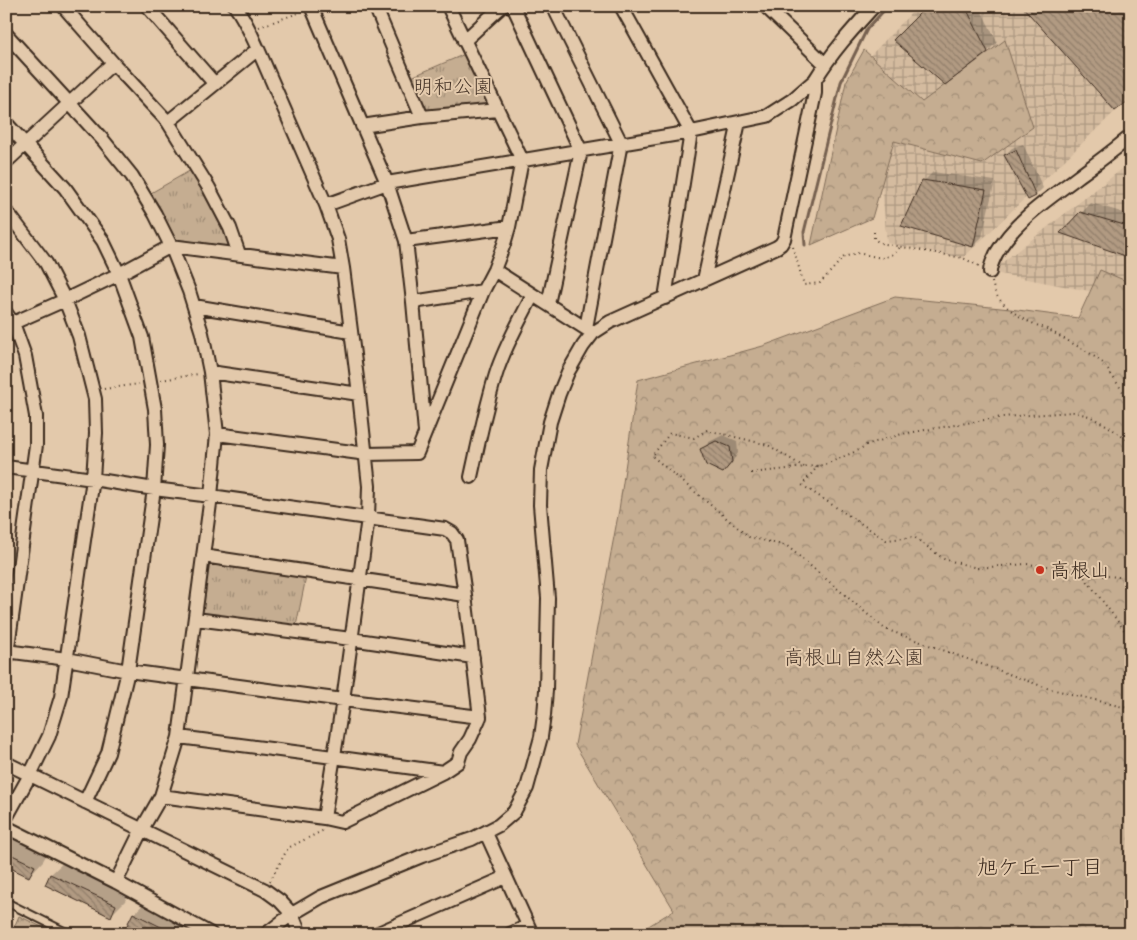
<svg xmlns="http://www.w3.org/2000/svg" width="1137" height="940" viewBox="0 0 1137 940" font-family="Caveat,'Klee One',sans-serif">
<defs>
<pattern id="industrial-grid" width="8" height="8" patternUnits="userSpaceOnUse" patternTransform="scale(1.25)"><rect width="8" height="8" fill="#d4bb9f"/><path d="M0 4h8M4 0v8" fill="none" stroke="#ad9881"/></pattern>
<pattern id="grass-tufts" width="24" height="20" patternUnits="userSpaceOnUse" patternTransform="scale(1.25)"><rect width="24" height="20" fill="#c5ad91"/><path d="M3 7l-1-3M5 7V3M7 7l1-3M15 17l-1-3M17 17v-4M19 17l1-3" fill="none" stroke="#a18d76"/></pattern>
<pattern id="forest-crowns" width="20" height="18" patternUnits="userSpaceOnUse" patternTransform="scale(1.25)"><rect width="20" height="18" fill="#c5ad91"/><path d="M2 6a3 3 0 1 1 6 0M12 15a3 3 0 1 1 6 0" fill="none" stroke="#a18d76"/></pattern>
<pattern id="building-back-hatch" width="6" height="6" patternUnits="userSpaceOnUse" patternTransform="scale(1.25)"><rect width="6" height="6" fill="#b19a82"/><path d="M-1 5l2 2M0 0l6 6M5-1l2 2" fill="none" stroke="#917e6a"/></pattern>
</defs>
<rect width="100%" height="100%" fill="#e3c9ab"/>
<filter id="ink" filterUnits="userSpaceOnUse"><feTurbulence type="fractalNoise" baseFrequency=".02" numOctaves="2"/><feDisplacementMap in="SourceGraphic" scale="10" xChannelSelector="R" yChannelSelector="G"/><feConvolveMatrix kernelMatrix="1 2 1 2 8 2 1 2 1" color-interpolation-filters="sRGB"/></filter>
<g filter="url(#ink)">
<path fill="url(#industrial-grid)" d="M 918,6 L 1131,6 L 1131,96 L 963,258 L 887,243 L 870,56 Z
M 1131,162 L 1131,299 L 990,272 Z"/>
<path fill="url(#grass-tufts)" stroke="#806c58" d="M 465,54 L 488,105 L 423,114 L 409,78 Z
M 193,169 L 219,213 L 233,248 L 173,240 L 149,194 Z
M 207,564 L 306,577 L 296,626 L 201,616 Z
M 19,916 L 56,934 L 11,934 Z"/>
<path fill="url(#forest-crowns)" stroke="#806c58" d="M 1005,40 L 1033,127 L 982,164 L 894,141 L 872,218 L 811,245 L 846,82 L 864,50 L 922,102 Z
M 1100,270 L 1131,283 L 1131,934 L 636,934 L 674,910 L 575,745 L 619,510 L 638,380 L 763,346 L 895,297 L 1010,309 L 1078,318 Z"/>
<path fill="#0003" d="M 929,6 L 979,6 L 997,42 L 988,51 L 945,83 Z
M 1023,144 L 1043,188 L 1036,195 L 1028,198 L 1005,155 L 1012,148 Z
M 933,172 L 995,181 L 982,237 L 973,246 L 924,181 Z
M 1091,203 L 1131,215 L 1131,257 L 1062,233 Z
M 723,435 L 737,441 L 738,453 L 730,465 L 723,472 L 702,450 L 709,442 Z
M 1041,564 L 1044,567 L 1043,572 L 1042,573 L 1036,570 Z
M 6,831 L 48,852 L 43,861 L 29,876 L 6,864 Z
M 66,860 L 130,891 L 125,901 L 111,915 L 47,884 L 51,874 Z
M 148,899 L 209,934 L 148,934 L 134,914 Z
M 6,910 L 11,912 L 6,921 Z"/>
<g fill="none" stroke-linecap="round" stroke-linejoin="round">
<path stroke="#76614f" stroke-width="3" d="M 805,245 L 804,232 L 841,82 L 867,29 L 888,6"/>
</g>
<path fill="url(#building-back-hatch)" stroke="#3b2a1e" d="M 927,6 L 965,6 L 988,52 L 945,85 L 893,40 Z
M 1022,6 L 1131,6 L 1131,99 L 1115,111 Z
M 1016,150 L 1036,196 L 1028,200 L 1004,155 Z
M 922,180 L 986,190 L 973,247 L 901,226 Z
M 1080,212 L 1131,227 L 1131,258 L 1060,233 Z
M 716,441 L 730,447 L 732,462 L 723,473 L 706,465 L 700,449 Z
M 6,852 L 35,866 L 29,877 L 6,866 Z
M 50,874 L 116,905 L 111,917 L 45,885 Z
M 133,913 L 175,934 L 145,934 L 127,925 Z"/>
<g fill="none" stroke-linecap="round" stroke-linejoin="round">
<defs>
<path id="service" d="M 6,902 L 70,934"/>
<path id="minor" d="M 63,6 L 113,63 L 168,122 L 209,188 L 230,228 L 239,254
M 147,6 L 214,83
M 235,6 C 245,19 251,34 258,49 L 326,205 L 338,239 L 343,268 L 359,394 L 369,486 L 368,518 L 343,700 L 324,818
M 311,6 L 387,183 L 406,241 L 413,302 L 425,432
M 375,6 L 422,117
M 513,6 L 581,151 L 548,304
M 553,6 L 621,143 L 586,328
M 621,6 L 691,132 L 665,298
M 765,6 L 825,64
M 6,34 L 103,140 L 132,176 L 155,214 L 171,246 L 189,291 L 202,333 L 210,372 L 217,434 L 211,496 L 179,737 L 161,796 L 142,829 L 116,882
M 464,41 L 502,6
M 815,80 C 832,52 852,30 874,6
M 168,122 L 258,49
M 6,123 L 65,188 L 103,241 L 119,274 L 142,337 L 155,409 L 157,445 L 154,489 L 128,671 L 108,753 L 85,802
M 362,126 L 422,117 L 498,110
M 6,162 L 113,63
M 6,212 L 11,217 L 46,263 L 65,300 L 79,336 L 95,399 L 96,433 L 93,479 L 61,697 L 49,736 L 30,775 L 6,818
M 406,241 L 509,227
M 494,270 L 591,332
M 990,272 C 990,265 993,261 996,254 C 1015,220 1049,199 1079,176 C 1097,163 1114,150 1131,136
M 704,280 L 739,122
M 413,302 L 483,291
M 194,306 L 351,332
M 6,313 L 13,323 L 25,356 L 36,416 L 36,445 L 6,661
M 13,323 L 65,300 L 119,274 L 171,246 L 343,268
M 210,372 L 359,394
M 217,434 L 367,454 L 417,453 L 483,291 L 494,270 L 504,244 L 509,227 L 522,160 L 448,6
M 6,467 L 93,479 L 154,489 L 211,496 L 445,529 L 452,533 L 457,540 L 465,595 L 480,717 L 470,739 L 461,752 L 458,762 L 443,772 L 342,822 L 324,818 L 161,796
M 471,477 C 479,441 486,404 498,368 C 507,343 520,319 533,295
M 203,556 L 465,595
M 196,619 L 351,639 L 473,657
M 6,651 L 67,659 L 128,671 L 187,679 L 343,700 L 480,717
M 179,737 L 333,757 L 443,772
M 6,763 L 265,890 L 280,901 L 292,914 L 300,934
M 6,827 L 116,882 L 211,934
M 486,833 L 532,934
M 266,934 L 292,914 L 321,897 L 422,856 L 472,839 L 499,825 L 514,812 L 527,788 L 541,737 L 544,715 L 546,690 L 548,598 L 540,505 L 541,470 L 550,422 L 559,394 L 568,372 L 583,346 L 593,333 L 610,322 L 777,247 L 781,244 L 784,239 L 815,93 L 815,80 L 792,100 L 767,116 L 691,132 L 387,183 L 326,205
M 376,934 L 506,877
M 510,934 L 528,926"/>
</defs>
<use href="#service" stroke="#3b2a1e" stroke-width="10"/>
<use href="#minor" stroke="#3b2a1e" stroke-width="16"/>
<path stroke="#3b2a1e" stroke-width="2" stroke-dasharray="1 4" stroke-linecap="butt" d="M 259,27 L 301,12
M 874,232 L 874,239 L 880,243 L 963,258 L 979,266
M 793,247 L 804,285 L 820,283 L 844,257 L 857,253 L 882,258 L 894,254 L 900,247
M 992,282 C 993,286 994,290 996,294 C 1004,309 1028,323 1045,328 L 1088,352 L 1103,363 L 1131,403
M 161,380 L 198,374
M 104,389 L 139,384
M 818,466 L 802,485 L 886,540 L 914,537 L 944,559 L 977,568 L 1026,564 L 1047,566 L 1082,574 L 1131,639
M 804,467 L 768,445 L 707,430 L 694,438 L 670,433 L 652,456 L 749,537 L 787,546 L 885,629 L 1047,688 L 1131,709
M 751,473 L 824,465 L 859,450 L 866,445 L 902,434 L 1002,417 L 1073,412 L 1089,416 L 1108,426 L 1131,443
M 1083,574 L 1131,578
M 270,881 L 288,848 L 324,830"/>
<use href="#service" stroke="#e3c9ab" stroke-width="6"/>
<use href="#minor" stroke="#e3c9ab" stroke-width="12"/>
</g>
</g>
<circle fill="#c8321e" stroke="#e3c9ab" stroke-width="2" cx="1040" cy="570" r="5"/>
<g text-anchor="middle" stroke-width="4" stroke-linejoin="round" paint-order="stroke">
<g font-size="20" fill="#49372a" stroke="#e3c9ab">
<text x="453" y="93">明和公園</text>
<text x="854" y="664">高根山自然公園</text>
</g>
<g font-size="20" fill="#3b2a1e" stroke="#e3c9ab" text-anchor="start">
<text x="1050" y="577">高根山</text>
</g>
<g font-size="21" fill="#3b2a1e" stroke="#e3c9ab">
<text x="1040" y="874">旭ケ丘一丁目</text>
</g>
</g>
<rect width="1137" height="940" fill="none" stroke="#e3c9ab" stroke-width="25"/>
<rect x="12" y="12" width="1112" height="915" fill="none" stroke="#3b2a1e" stroke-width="2" filter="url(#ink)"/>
</svg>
